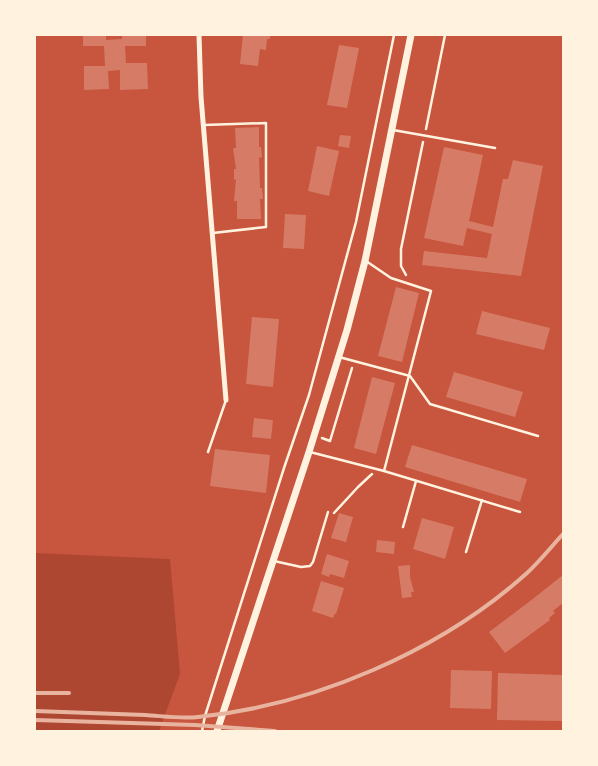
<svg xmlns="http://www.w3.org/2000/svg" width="598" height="766" viewBox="0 0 598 766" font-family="'Work Sans',sans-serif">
<rect width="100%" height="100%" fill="#c8553d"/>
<path fill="#ae4732" d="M 35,553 L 170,559 L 180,674 L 159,731 L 35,731 Z"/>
<path fill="#d67c66" d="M 83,35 L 106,35 L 106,40 L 122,39 L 122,35 L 146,35 L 146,46 L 125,46 L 126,63 L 147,63 L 148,89 L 120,90 L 120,70 L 108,71 L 109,89 L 84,90 L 84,66 L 105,66 L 104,46 L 83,46 Z
M 243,35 L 270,35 L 270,39 L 267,39 L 266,50 L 260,49 L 258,66 L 240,64 Z
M 339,45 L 359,48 L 347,108 L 327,105 Z
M 259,127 L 259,147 L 261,147 L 262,157 L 259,158 L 260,188 L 262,188 L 263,199 L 260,199 L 261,219 L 237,219 L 237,201 L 234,201 L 236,179 L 234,180 L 234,169 L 236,169 L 233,148 L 236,148 L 235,128 Z
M 340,135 L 351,136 L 349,148 L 338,146 Z
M 317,146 L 339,151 L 329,196 L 308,191 Z
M 444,147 L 483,155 L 469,221 L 493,227 L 503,179 L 508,179 L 513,160 L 543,166 L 521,276 L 422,265 L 424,251 L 487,258 L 492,234 L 467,228 L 463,246 L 424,238 Z
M 285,214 L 306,215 L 304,249 L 283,248 Z
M 396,287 L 419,293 L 402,362 L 378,356 Z
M 482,311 L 550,328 L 544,350 L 476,334 Z
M 252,317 L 279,319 L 273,387 L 246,384 Z
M 454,372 L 523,392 L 515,417 L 446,397 Z
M 372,377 L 395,383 L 376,454 L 354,448 Z
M 254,418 L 273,420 L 271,439 L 252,437 Z
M 412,445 L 527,479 L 520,502 L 405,467 Z
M 215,449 L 270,455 L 266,493 L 210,486 Z
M 339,513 L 353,517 L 346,542 L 331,538 Z
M 422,518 L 454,527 L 445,559 L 413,549 Z
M 377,540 L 395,542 L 394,554 L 376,552 Z
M 327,554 L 349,561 L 344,578 L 330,574 L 329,577 L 321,574 Z
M 410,565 L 410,577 L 414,592 L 411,592 L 412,597 L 402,598 L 398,566 Z
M 563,575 L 563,603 L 553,611 L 555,613 L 549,618 L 550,620 L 505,653 L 489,632 L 534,598 Z
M 321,581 L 344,588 L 336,614 L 335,613 L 333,618 L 312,611 Z
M 451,670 L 492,671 L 491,709 L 450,708 Z
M 498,673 L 563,675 L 563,721 L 497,720 Z"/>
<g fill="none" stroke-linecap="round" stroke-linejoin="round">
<path stroke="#fff3e0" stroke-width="2.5" d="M 426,129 L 445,35
M 406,275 L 401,266 L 401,249 L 423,142
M 322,438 L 330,441 L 352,368
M 334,513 L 358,487 L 372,474
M 202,731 L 205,716 L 284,468 L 309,395 L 356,222 L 394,35"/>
<path stroke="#fff3e0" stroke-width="2.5" d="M 204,125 L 266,123 L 266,227 L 213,233
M 393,130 L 495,148
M 366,261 L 391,278 L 431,291 L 384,471
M 339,357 L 410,376 L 430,404 L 538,436
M 208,452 L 226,400
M 310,452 L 384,471 L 520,512
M 403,527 L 416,481
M 466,552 L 482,500
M 274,561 L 301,567 L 310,566 L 313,562 L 328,512"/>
<path stroke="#fff3e0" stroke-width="5" d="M 199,35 L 201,97 L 226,400"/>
<path stroke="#fff3e0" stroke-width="7" d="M 217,731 L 309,452 L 347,330 L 365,261 L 411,35"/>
<path stroke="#e9b49f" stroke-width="4" d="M 35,693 L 69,693
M 35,711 C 72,712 108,714 145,715 C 162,716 181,719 198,717 C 315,705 440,651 527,573 C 540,561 551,547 563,534
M 35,720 L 195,725 L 275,731"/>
</g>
<rect width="598" height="766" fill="none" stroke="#fff3e0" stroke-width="72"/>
</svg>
